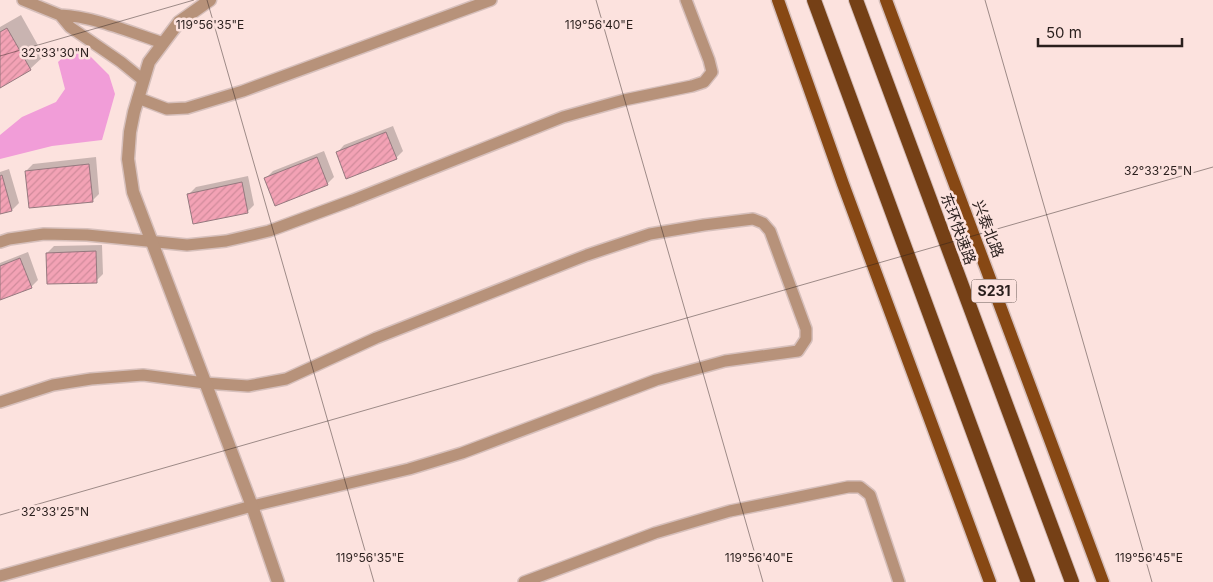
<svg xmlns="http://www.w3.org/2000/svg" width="1213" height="582" viewBox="0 0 1213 582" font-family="Inter,'Noto Sans SC',sans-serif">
<defs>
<pattern id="building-hatch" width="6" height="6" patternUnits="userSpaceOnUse" patternTransform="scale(1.25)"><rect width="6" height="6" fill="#f3a2b5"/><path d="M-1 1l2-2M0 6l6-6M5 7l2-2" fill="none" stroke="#d08b9b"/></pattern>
</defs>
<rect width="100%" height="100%" fill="#fce2de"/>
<path fill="#f19dd8" d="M 69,52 L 87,53 L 109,75 L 115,94 L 102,140 L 52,146 L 0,159 L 0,135 L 22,117 L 56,102 L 65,89 L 58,62 Z"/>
<path fill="#0003" d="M 21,15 L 44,56 L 30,69 L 0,86 L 0,27 Z
M 393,126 L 403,151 L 396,158 L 337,153 L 344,145 Z
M 324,151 L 334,177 L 327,184 L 266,178 L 273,171 Z
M 96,157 L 99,194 L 92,201 L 26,171 L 33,164 Z
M 9,169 L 19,203 L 12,210 L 0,213 L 0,172 Z
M 248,176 L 254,205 L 247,212 L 189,194 L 196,187 Z
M 102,245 L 103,274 L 96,281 L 47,253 L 54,246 Z
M 28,252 L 38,280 L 31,287 L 0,299 L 0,263 Z"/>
<path fill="url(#building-hatch)" stroke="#95797f" d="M 7,28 L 31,70 L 0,88 L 0,32 Z
M 386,132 L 397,159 L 346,179 L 336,152 Z
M 317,157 L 328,185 L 275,206 L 264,178 Z
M 89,164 L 93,202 L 29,208 L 25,171 Z
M 2,175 L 12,211 L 0,214 L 0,176 Z
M 242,182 L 248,213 L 193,224 L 187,194 Z
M 96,251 L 97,283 L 47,284 L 46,253 Z
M 20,258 L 32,288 L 0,300 L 0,266 Z"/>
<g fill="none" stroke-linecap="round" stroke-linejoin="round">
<defs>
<path id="service" d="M 23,0 L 60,15
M 143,80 L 121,62 L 70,27 L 60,15 C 92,16 133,33 163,43
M 138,98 L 167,109 L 187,108 L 243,91 L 491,0
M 0,242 L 9,239 L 44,234 L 87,235 L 187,245 L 226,241 L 269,231 L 353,200 L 563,117 L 624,100 L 692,86 L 704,82 L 712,72 L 709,60 L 686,0
M 0,402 L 53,385 L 91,379 L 143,375 L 205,383 L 248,386 L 286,379 L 376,338 L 587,255 L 650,234 L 704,225 L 753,219 L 763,223 L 770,231 L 806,329 L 806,339 L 798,351 L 725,361 L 656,380 L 462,453 L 409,469 L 252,506 L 0,576
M 524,582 L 655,533 L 730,511 L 848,487 L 860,487 L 870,495 L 899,582"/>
<path id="tertiary" d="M 210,0 L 179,22 L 149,62 L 134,112 L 130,132 L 128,159 L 133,192 L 252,506 L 278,582"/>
<path id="primary" d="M 778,0 L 843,184 L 990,582
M 886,0 L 1103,582"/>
<path id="trunk" d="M 814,0 L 1028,582
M 856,0 L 1072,582"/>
</defs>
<use href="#service" stroke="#d6bfbb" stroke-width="14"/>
<use href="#tertiary" stroke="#d6bfbb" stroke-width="15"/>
<use href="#primary" stroke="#d6bfbb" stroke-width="15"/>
<use href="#trunk" stroke="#d6bfbb" stroke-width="16"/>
<use href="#service" stroke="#b7927a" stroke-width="11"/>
<use href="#tertiary" stroke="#b7927a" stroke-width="12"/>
<use href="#primary" stroke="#874814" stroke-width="12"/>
<use href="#trunk" stroke="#754016" stroke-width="14"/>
</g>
<path fill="none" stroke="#2a1f1d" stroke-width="1" stroke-opacity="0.45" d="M 207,0 L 374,582M 596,0 L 763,582M 985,0 L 1152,582M 0,56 L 194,0M 0,515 L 1213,167"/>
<g text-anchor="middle" stroke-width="5" stroke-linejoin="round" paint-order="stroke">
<rect fill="#fce2de" stroke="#695a57" stroke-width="1" x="971.5" y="279.5" width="45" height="23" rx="4"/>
<g font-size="14" font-weight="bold" fill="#2a1f1d">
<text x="994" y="296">S231</text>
</g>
<g font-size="15" fill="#2a1f1d" stroke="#fce2de">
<text transform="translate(958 229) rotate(70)" y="5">东环快速路</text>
<text transform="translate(988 229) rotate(69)" y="5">兴泰北路</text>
</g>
</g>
<g font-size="12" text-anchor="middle" fill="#2a1f1d" stroke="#fce2de" stroke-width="5" stroke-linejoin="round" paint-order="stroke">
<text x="210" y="29">119°56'35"E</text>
<text x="599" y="29">119°56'40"E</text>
<text x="55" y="57">32°33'30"N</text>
<text x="1158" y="175">32°33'25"N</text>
<text x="55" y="516">32°33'25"N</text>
<text x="370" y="562">119°56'35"E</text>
<text x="759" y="562">119°56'40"E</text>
<text x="1149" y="562">119°56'45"E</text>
</g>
<path d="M1038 38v8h144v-8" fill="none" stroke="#2a1f1d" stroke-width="2.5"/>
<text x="1046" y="38" font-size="15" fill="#2a1f1d" stroke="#fce2de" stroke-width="4" paint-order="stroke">50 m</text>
</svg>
